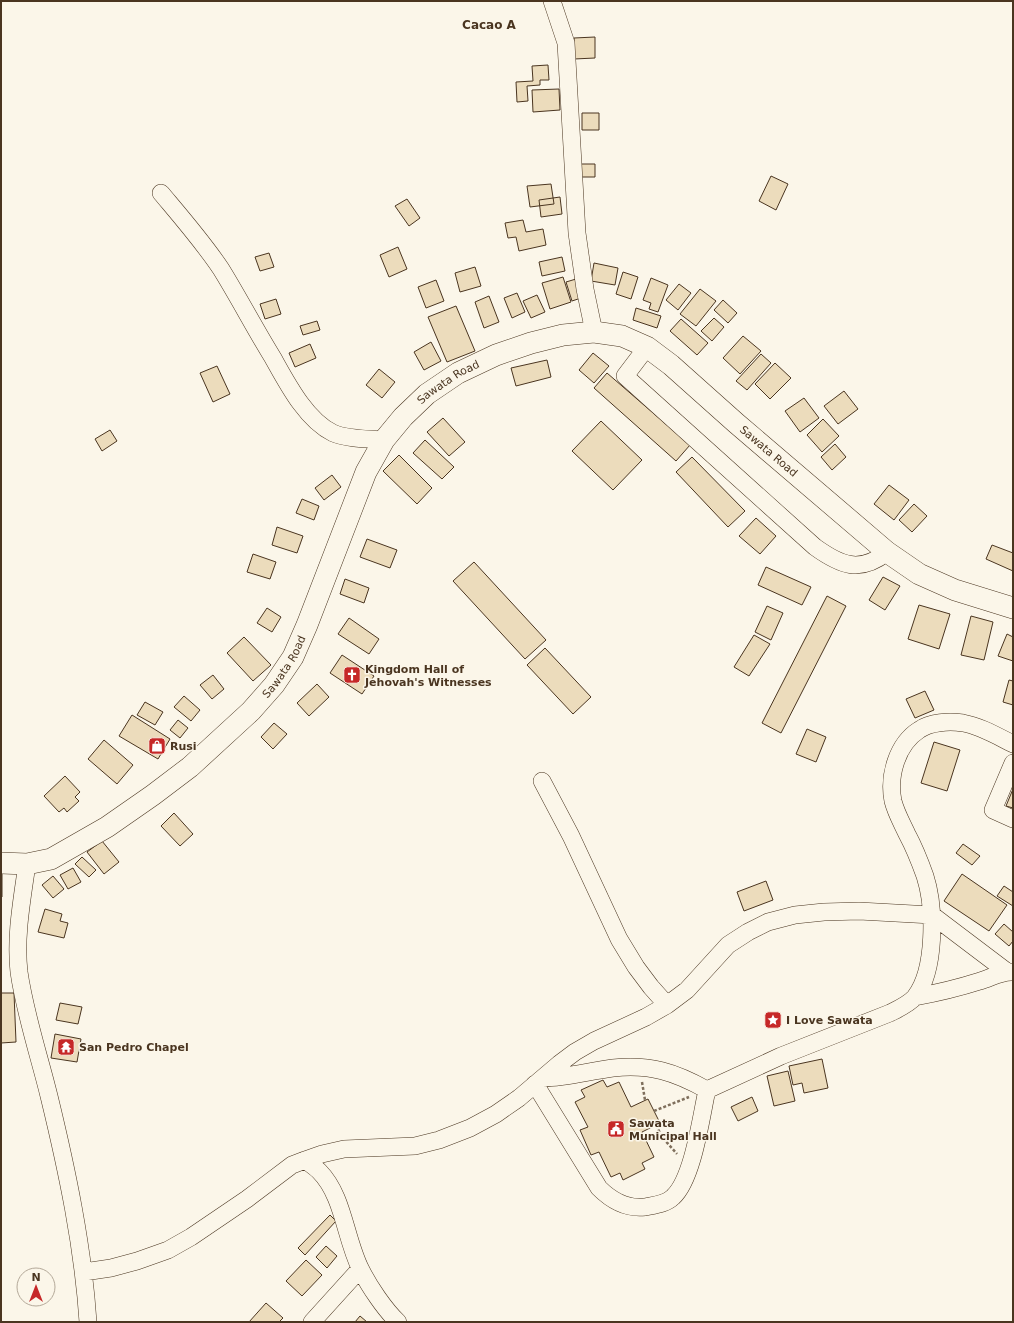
<svg xmlns="http://www.w3.org/2000/svg" width="1014" height="1323" viewBox="0 0 1014 1323" font-family="'DejaVu Sans',sans-serif">
<rect width="100%" height="100%" fill="#fbf6e9"/>
<path fill="#ecdcbc" stroke="#4a3520" d="M 595,37 L 595,58 L 574,59 L 574,38 Z
M 548,65 L 549,80 L 540,80 L 540,85 L 527,86 L 528,101 L 517,102 L 516,82 L 533,81 L 532,66 Z
M 559,89 L 560,110 L 533,112 L 532,90 Z
M 582,113 L 599,113 L 599,130 L 582,130 Z
M 580,164 L 595,164 L 595,177 L 580,177 Z
M 771,176 L 788,184 L 776,210 L 759,201 Z
M 551,184 L 554,204 L 530,207 L 527,186 Z
M 560,197 L 562,214 L 541,217 L 539,200 Z
M 407,199 L 420,218 L 409,226 L 395,206 Z
M 523,220 L 526,232 L 543,229 L 546,245 L 519,251 L 516,237 L 508,238 L 505,223 Z
M 398,247 L 407,269 L 389,277 L 380,255 Z
M 269,253 L 274,267 L 260,271 L 255,257 Z
M 562,257 L 565,271 L 542,276 L 539,262 Z
M 594,263 L 618,268 L 615,285 L 591,281 Z
M 475,267 L 481,286 L 460,292 L 455,273 Z
M 623,272 L 638,277 L 631,299 L 616,294 Z
M 563,277 L 571,302 L 550,309 L 542,283 Z
M 651,278 L 668,285 L 658,312 L 649,309 L 651,303 L 643,300 Z
M 576,279 L 581,298 L 572,301 L 566,282 Z
M 436,280 L 444,301 L 426,308 L 418,287 Z
M 679,284 L 691,293 L 678,310 L 666,300 Z
M 700,289 L 716,301 L 696,326 L 680,314 Z
M 517,293 L 525,312 L 512,318 L 504,298 Z
M 537,295 L 545,312 L 531,318 L 523,301 Z
M 489,296 L 499,322 L 484,328 L 475,302 Z
M 276,299 L 281,314 L 265,319 L 260,304 Z
M 723,300 L 737,313 L 728,323 L 714,310 Z
M 456,306 L 475,351 L 447,362 L 428,317 Z
M 636,308 L 661,316 L 657,328 L 633,320 Z
M 714,318 L 724,327 L 712,341 L 701,331 Z
M 681,319 L 708,343 L 697,355 L 670,331 Z
M 317,321 L 320,330 L 303,335 L 300,326 Z
M 743,336 L 761,351 L 740,374 L 723,358 Z
M 431,342 L 441,361 L 424,370 L 414,352 Z
M 310,344 L 316,358 L 295,367 L 289,353 Z
M 593,353 L 609,366 L 594,383 L 579,370 Z
M 761,354 L 771,363 L 747,390 L 736,381 Z
M 547,360 L 551,377 L 516,386 L 511,368 Z
M 775,363 L 791,378 L 770,399 L 755,384 Z
M 217,366 L 230,394 L 213,402 L 200,373 Z
M 379,369 L 395,382 L 382,398 L 366,385 Z
M 607,373 L 690,445 L 676,461 L 594,388 Z
M 844,391 L 858,409 L 838,424 L 824,406 Z
M 804,398 L 819,418 L 800,432 L 785,411 Z
M 443,418 L 465,442 L 449,456 L 427,432 Z
M 823,419 L 839,436 L 822,452 L 807,435 Z
M 601,421 L 642,460 L 613,490 L 572,451 Z
M 110,430 L 117,441 L 102,451 L 95,439 Z
M 425,440 L 454,467 L 442,479 L 413,453 Z
M 835,444 L 846,457 L 832,470 L 821,457 Z
M 399,455 L 432,488 L 417,504 L 383,471 Z
M 692,457 L 745,511 L 728,527 L 676,472 Z
M 332,475 L 341,487 L 324,500 L 315,488 Z
M 889,485 L 909,500 L 894,520 L 874,504 Z
M 302,499 L 319,506 L 314,520 L 296,513 Z
M 914,504 L 927,516 L 912,532 L 899,520 Z
M 756,518 L 776,536 L 760,554 L 739,536 Z
M 277,527 L 303,536 L 297,553 L 272,545 Z
M 367,539 L 397,550 L 390,568 L 360,557 Z
M 992,545 L 1013,553 L 1013,571 L 986,559 Z
M 253,554 L 276,562 L 270,579 L 247,572 Z
M 474,562 L 546,640 L 525,659 L 453,581 Z
M 766,567 L 811,587 L 802,605 L 758,585 Z
M 883,577 L 900,586 L 885,610 L 869,600 Z
M 345,579 L 369,588 L 364,603 L 340,594 Z
M 827,596 L 846,606 L 781,733 L 762,723 Z
M 919,605 L 950,614 L 939,649 L 908,639 Z
M 767,606 L 783,613 L 771,640 L 755,632 Z
M 267,608 L 281,617 L 272,632 L 257,623 Z
M 971,616 L 993,622 L 984,660 L 961,655 Z
M 349,618 L 379,639 L 369,654 L 338,634 Z
M 1007,634 L 1013,637 L 1013,661 L 998,656 Z
M 754,635 L 770,644 L 749,676 L 734,667 Z
M 244,637 L 271,665 L 253,681 L 227,653 Z
M 545,648 L 591,697 L 573,714 L 527,665 Z
M 342,655 L 374,676 L 362,694 L 330,673 Z
M 213,675 L 224,689 L 212,699 L 200,685 Z
M 1009,680 L 1013,681 L 1013,705 L 1003,702 Z
M 317,684 L 329,697 L 309,716 L 297,703 Z
M 925,691 L 934,710 L 915,718 L 906,699 Z
M 184,696 L 200,710 L 191,721 L 174,707 Z
M 145,702 L 163,712 L 155,725 L 137,715 Z
M 132,715 L 170,739 L 158,759 L 119,736 Z
M 178,720 L 188,728 L 180,738 L 170,730 Z
M 274,723 L 287,734 L 273,749 L 261,737 Z
M 807,729 L 826,737 L 816,762 L 796,754 Z
M 104,740 L 133,765 L 117,784 L 88,759 Z
M 934,742 L 960,750 L 947,791 L 921,783 Z
M 65,776 L 80,792 L 75,797 L 79,801 L 67,812 L 64,808 L 59,812 L 44,796 Z
M 1013,789 L 1013,808 L 1006,806 Z
M 174,813 L 193,834 L 180,846 L 161,826 Z
M 102,841 L 119,862 L 104,874 L 87,852 Z
M 963,844 L 980,856 L 972,865 L 956,853 Z
M 82,857 L 96,870 L 89,877 L 75,864 Z
M 73,868 L 81,882 L 68,889 L 60,875 Z
M 1,872 L 2,872 L 2,897 L 1,897 Z
M 962,874 L 1007,905 L 989,931 L 944,901 Z
M 53,876 L 64,889 L 53,898 L 42,885 Z
M 766,881 L 773,900 L 744,911 L 737,892 Z
M 1004,886 L 1013,892 L 1013,906 L 997,896 Z
M 45,909 L 62,914 L 60,921 L 68,923 L 64,938 L 38,932 Z
M 1004,924 L 1013,932 L 1013,941 L 1009,946 L 995,934 Z
M 1,993 L 14,993 L 16,1042 L 1,1043 Z
M 60,1003 L 82,1007 L 78,1024 L 56,1020 Z
M 55,1034 L 81,1039 L 77,1062 L 51,1058 Z
M 822,1059 L 828,1088 L 804,1093 L 802,1083 L 793,1085 L 789,1066 Z
M 788,1071 L 795,1101 L 774,1106 L 767,1076 Z
M 603,1080 L 607,1087 L 619,1082 L 631,1107 L 648,1099 L 660,1123 L 642,1132 L 654,1157 L 642,1163 L 645,1169 L 623,1180 L 620,1173 L 611,1177 L 599,1152 L 591,1155 L 580,1130 L 588,1127 L 575,1102 L 585,1097 L 581,1090 Z
M 752,1097 L 758,1111 L 738,1121 L 731,1107 Z
M 330,1215 L 336,1221 L 305,1255 L 298,1248 Z
M 326,1246 L 337,1256 L 327,1268 L 316,1257 Z
M 306,1260 L 322,1275 L 302,1296 L 286,1281 Z
M 266,1303 L 283,1318 L 279,1322 L 249,1322 Z
M 360,1316 L 367,1322 L 355,1322 Z"/>
<g fill="none" stroke-linecap="round" stroke-linejoin="round">
<defs>
<path id="minor" d="M 552,1 L 566,43 L 577,233 L 585,289 L 594,332
M 161,193 C 182,218 203,242 221,269 C 239,298 255,329 273,358 C 287,383 306,420 333,433 C 346,439 370,439 384,440
M 647,347 L 625,376 L 815,547 C 840,565 860,574 887,552
M 1013,763 L 993,810 L 1013,819
M 542,781 L 571,836 L 619,939 L 636,967 L 651,987 L 667,1005
M 27,864 C 22,900 15,936 19,972 C 25,1014 39,1055 49,1096 C 67,1170 83,1246 88,1322
M 915,997 C 937,993 958,988 980,981 C 991,978 1001,971 1013,972
M 543,1078 C 567,1078 589,1071 613,1068 C 650,1064 675,1072 707,1090
M 535,1084 L 599,1188 C 611,1200 627,1209 645,1207 C 655,1205 666,1204 673,1197 C 693,1179 701,1117 707,1090
M 707,1090 L 781,1056 L 890,1013 C 898,1009 909,1004 915,997 C 936,970 935,907 925,876 C 920,862 914,847 907,834 C 902,823 896,813 893,801 C 888,776 897,744 919,730 C 930,722 949,721 963,723 C 980,726 997,736 1013,744
M 305,1160 C 309,1163 315,1167 319,1171 C 344,1196 345,1239 361,1270 C 369,1286 385,1310 398,1322
M 84,1272 L 111,1268 L 137,1261 L 168,1250 L 191,1237 L 247,1199 L 292,1165 L 305,1160 L 322,1154 L 344,1149 L 415,1146 L 439,1140 L 470,1128 L 496,1114 L 519,1098 L 559,1064 L 575,1052 L 594,1041 L 646,1017 L 667,1005 L 687,990 L 728,945 L 748,932 L 768,922 L 795,915 L 824,912 L 859,911 L 932,915 L 1006,971
M 312,1322 L 360,1269"/>
<g id="major">
<path id="s1" d="M 1,863 L 27,864 L 51,859 L 107,827 L 153,795 L 190,767 L 251,711 L 274,685 L 293,657 L 307,625 L 366,472 L 384,440 L 403,417 L 427,394 L 458,373 L 496,355 L 531,343 L 563,335 L 594,332 L 622,336 L 647,347 L 671,365 L 736,423 L 887,552 L 919,574 L 955,590 L 1013,608"/>
</g>
</defs>
<use href="#minor" stroke="#4a3520" stroke-width="18"/>
<use href="#major" stroke="#4a3520" stroke-width="22"/>
<path stroke="#7f6f5c" stroke-width="2.5" stroke-dasharray="3 2" stroke-linecap="butt" d="M 642,1082 L 645,1100
M 654,1111 L 689,1097
M 656,1125 L 662,1137 L 677,1154"/>
<use href="#minor" stroke="#fbf6e9" stroke-width="17"/>
<use href="#major" stroke="#fbf6e9" stroke-width="21"/>
</g>
<defs>
<symbol id="church-square" viewBox="-11 -11 22 22"><rect x="-9" y="-9" width="18" height="18" rx="4" fill="#c62828" stroke="#fbf6e9"/><path d="M-1.2-6h2.4v3.5h3.3v2.4h-3.3V6h-2.4V-.1h-3.3v-2.4h3.3Z" fill="#fff"/></symbol>
<symbol id="shop-square" viewBox="-11 -11 22 22"><rect x="-9" y="-9" width="18" height="18" rx="4" fill="#c62828" stroke="#fbf6e9"/><path d="M-5-2.5h2.3a2.7 3.5 0 0 1 5.4 0H5L5.5 6h-11ZM-1.5-2.5h3a1.5 2.3 0 0 0-3 0Z" fill="#fff"/></symbol>
<symbol id="sight-square" viewBox="-11 -11 22 22"><rect x="-9" y="-9" width="18" height="18" rx="4" fill="#c62828" stroke="#fbf6e9"/><path d="M0-6L1.8-2.2L6-1.7L2.9 1.2L3.7 5.4L0 3.3L-3.7 5.4L-2.9 1.2L-6-1.7L-1.8-2.2Z" fill="#fff"/></symbol>
<symbol id="temple-square" viewBox="-11 -11 22 22"><rect x="-9" y="-9" width="18" height="18" rx="4" fill="#c62828" stroke="#fbf6e9"/><path d="M0-6L5-2H3V0L6.5 2.5H4V6H1.5V3h-3V6H-4V2.5H-6.5L-3 0V-2H-5Z" fill="#fff"/></symbol>
<symbol id="civic-square" viewBox="-11 -11 22 22"><rect x="-9" y="-9" width="18" height="18" rx="4" fill="#c62828" stroke="#fbf6e9"/><path d="M-.6-6.5H3V-4.5H.6V-3L4-1V1h2V6H-6V1h2V-1L-.6-3ZM-1.2 2.5V6h2.4V2.5Z" fill="#fff"/></symbol>
</defs>
<g fill-rule="evenodd">
<use href="#church-square" x="342" y="665" width="20" height="20"/>
<use href="#shop-square" x="147" y="736" width="20" height="20"/>
<use href="#sight-square" x="763" y="1010" width="20" height="20"/>
<use href="#temple-square" x="56" y="1037" width="20" height="20"/>
<use href="#civic-square" x="606" y="1119" width="20" height="20"/>
</g>
<g text-anchor="middle" stroke-width="3" stroke-linejoin="round" paint-order="stroke">
<g font-size="11" fill="#4a3520" stroke="#fbf6e9">
<text dy="4" stroke="none"><textPath href="#s1" startOffset="692">Sawata Road</textPath></text>
<text dy="4" stroke="none"><textPath href="#s1" startOffset="1064">Sawata Road</textPath></text>
<text dy="4" stroke="none"><textPath href="#s1" startOffset="356">Sawata Road</textPath></text>
</g>
<g font-size="11" font-weight="bold" fill="#4a3520" stroke="#fbf6e9" text-anchor="start">
<text x="365" y="673">Kingdom Hall of<tspan x="365" dy="13">Jehovah's Witnesses</tspan></text>
<text x="170" y="750">Rusi</text>
<text x="786" y="1024">I Love Sawata</text>
<text x="79" y="1051">San Pedro Chapel</text>
<text x="629" y="1127">Sawata<tspan x="629" dy="13">Municipal Hall</tspan></text>
</g>
<g font-size="12" font-weight="bold" fill="#4a3520" stroke="#fbf6e9">
<text x="489" y="29">Cacao A</text>
</g>
</g>
<rect width="1014" height="1323" fill="none" stroke="#4a3520" stroke-width="4"/>
<g transform="translate(36 1287)"><circle r="19" fill="#fbf6e9" stroke="#b4a999"/>
<path d="M0-3L7 15L0 10L-7 15Z" fill="#c62828"/>
<text y="-6" font-size="11" font-weight="bold" text-anchor="middle" fill="#4a3520">N</text>
</g>
</svg>
